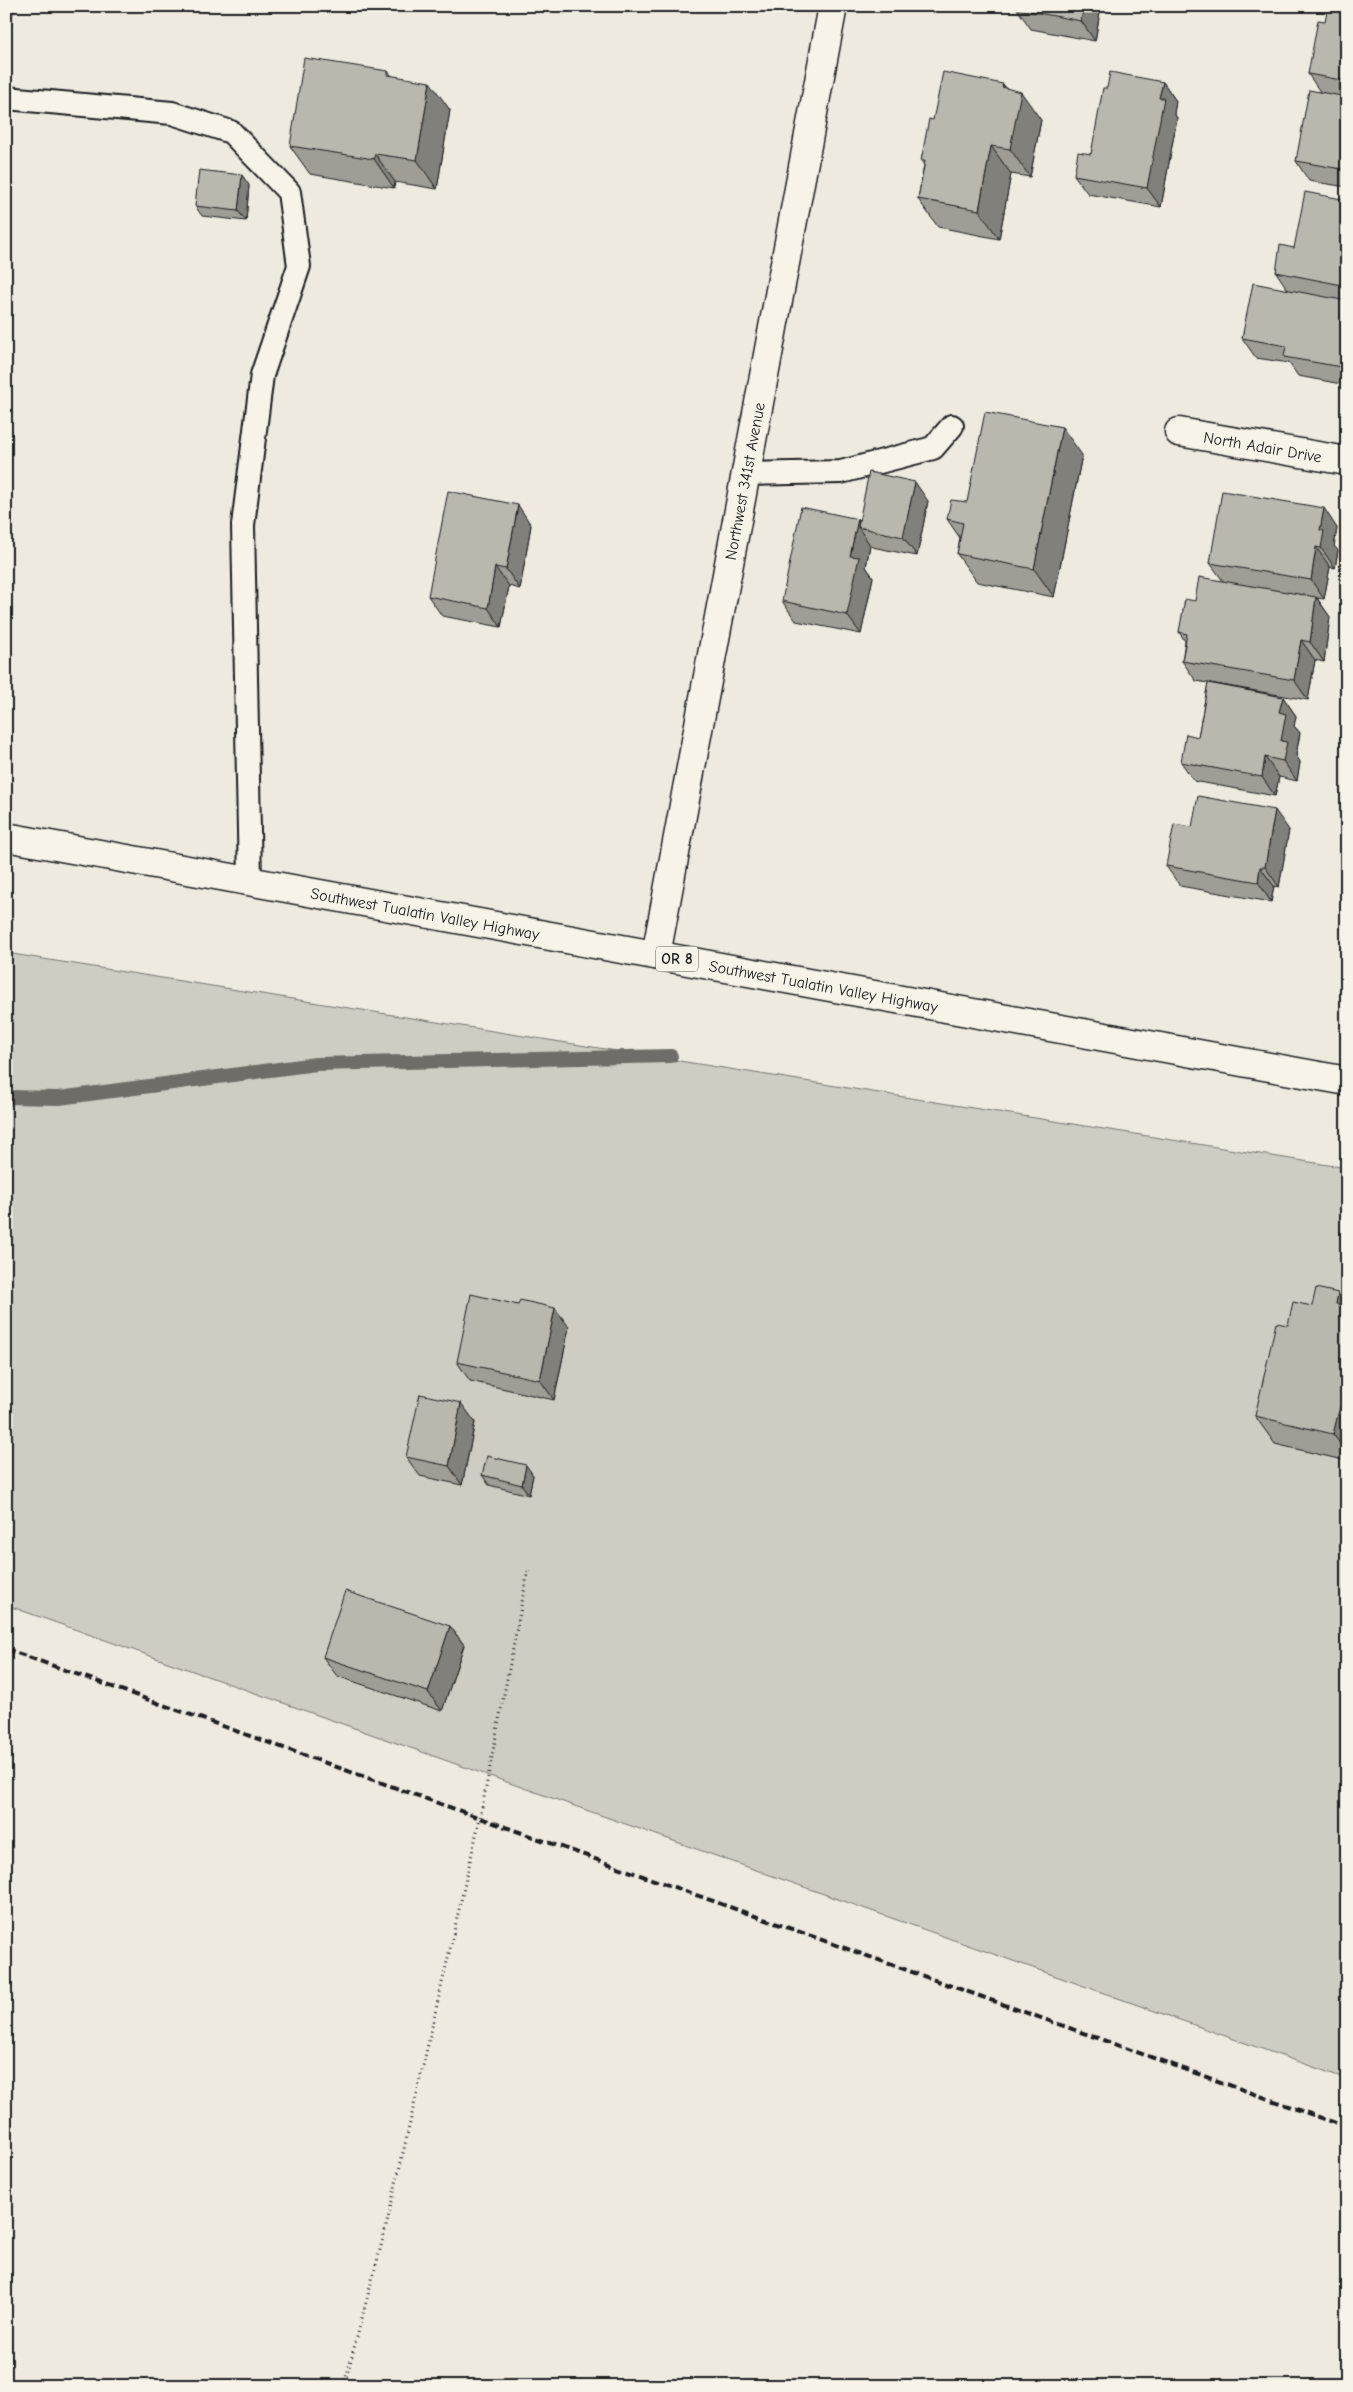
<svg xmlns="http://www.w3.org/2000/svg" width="1353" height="2392" viewBox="0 0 1353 2392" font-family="'Comic Neue',sans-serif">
<rect width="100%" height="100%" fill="#eeeae0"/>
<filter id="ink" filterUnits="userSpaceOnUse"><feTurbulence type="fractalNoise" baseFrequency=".02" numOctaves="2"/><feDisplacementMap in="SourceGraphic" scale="10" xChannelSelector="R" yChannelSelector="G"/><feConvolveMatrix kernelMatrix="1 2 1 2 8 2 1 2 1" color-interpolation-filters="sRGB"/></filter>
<g filter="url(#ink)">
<path fill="#cfccc3" stroke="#767470" d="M 6,953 L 1347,1168 L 1347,2079 L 6,1605 Z"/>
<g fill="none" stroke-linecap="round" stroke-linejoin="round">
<path stroke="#6f6d69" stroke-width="14" d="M 6,1097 L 59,1098 L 316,1064 L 671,1056"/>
<defs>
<path id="lane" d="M 6,98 L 172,113 L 231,132 L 289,192 L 299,266 L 262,375 L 243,525 L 250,881
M 746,474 L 841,472 L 933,448 L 952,426"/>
<g id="street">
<path id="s1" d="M 1179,432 L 1347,461"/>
<path id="s2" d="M 656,955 L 833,6"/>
</g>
<g id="highway">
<path id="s3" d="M 6,837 L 1347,1081"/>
</g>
</defs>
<use href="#lane" stroke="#1c1c1c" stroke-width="26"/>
<use href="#street" stroke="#1c1c1c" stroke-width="31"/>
<use href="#highway" stroke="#1c1c1c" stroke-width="31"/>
<path stroke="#1c1c1c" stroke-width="3" stroke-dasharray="1 4" stroke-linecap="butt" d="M 344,2386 L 386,2227 L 480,1818 L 528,1571"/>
<use href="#lane" stroke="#f7f3e8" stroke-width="22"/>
<use href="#street" stroke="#f7f3e8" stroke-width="28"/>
<use href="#highway" stroke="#f7f3e8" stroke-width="28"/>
<path stroke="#1c1c1c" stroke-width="4" stroke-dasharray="8 4" stroke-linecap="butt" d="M 6,1649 L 1347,2127"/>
</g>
<path fill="#a09d96" stroke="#1c1c1c" d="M 1101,6 L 1095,41 L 1031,29 L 1017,9 Z
M 1347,6 L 1347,187 L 1309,181 L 1296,161 L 1321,93 L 1308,74 L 1325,21 Z
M 388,71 L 391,75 L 450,110 L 437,189 L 395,182 L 394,188 L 310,174 L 290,146 Z
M 1163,82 L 1176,101 L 1174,113 L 1177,118 L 1161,207 L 1088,194 L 1074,175 L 1091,154 L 1107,88 Z
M 1003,84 L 1006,88 L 1041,120 L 1030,177 L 1011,174 L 999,239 L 938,227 L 918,199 L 924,165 L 921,161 L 933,120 Z
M 249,185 L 246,221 L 202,216 L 195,206 Z
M 1347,200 L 1347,385 L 1298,376 L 1289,363 L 1256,358 L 1242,338 L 1288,290 L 1276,272 L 1294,248 Z
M 1082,455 L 1054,597 L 977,582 L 957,554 L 960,538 L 947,519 L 967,502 Z
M 928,501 L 917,556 L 872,547 L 870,545 L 866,567 L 873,577 L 861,634 L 796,621 L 782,601 L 859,521 Z
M 531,525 L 520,589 L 509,586 L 501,627 L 442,616 L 428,596 Z
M 1337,528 L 1334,546 L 1338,550 L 1335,568 L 1330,567 L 1324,599 L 1317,598 L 1330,617 L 1324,662 L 1315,660 L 1308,700 L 1210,683 L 1283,697 L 1296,716 L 1294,726 L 1300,733 L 1296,755 L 1300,762 L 1297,781 L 1279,777 L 1275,796 L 1194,781 L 1181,762 L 1198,737 L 1208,683 L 1196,681 L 1182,661 L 1185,641 L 1179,632 L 1195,601 L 1223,581 L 1210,563 Z
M 1192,827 L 1289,830 L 1279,887 L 1274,886 L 1271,902 L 1180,886 L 1166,866 Z
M 1347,1305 L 1347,1461 L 1275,1444 L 1255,1416 L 1288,1325 Z
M 569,1327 L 554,1400 L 470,1381 L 457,1362 Z
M 475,1422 L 462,1485 L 420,1476 L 406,1457 Z
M 482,1475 L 533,1475 L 529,1495 L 489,1485 Z
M 450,1626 L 464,1645 L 442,1711 L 337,1676 L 323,1657 Z"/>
<path fill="#82807a" stroke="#1c1c1c" d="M 6,6 L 14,6 L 9,43 L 6,39 Z
M 1084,6 L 1101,6 L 1095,41 L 1081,21 Z
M 430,82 L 450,110 L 437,189 L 417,160 Z
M 1163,82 L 1176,101 L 1174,113 L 1177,118 L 1161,207 L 1147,188 L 1159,98 Z
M 1003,84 L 1018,106 L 1021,92 L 1041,120 L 1030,177 L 1010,149 L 1002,87 Z
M 991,146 L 1011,174 L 999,239 L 979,210 Z
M 375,154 L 395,182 L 394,188 L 374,159 Z
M 242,175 L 249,185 L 246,221 L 238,211 Z
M 1062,427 L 1082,455 L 1054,597 L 1034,569 Z
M 915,482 L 928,501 L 917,556 L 903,537 Z
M 518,505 L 531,525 L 520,589 L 506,569 Z
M 1324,508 L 1337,528 L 1334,546 L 1338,550 L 1335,568 L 1321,548 L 1320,530 Z
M 858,519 L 865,529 L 858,527 L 870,545 L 866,567 L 873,577 L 861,634 L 847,615 L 850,556 Z
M 1316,547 L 1330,567 L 1324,599 L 1311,580 Z
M 495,567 L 509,586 L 501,627 L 488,608 Z
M 1316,597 L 1330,617 L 1324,662 L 1310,642 Z
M 1301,640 L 1315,660 L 1308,700 L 1294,680 Z
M 1283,697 L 1296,716 L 1294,726 L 1300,733 L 1296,755 L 1300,762 L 1297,781 L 1283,761 L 1279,712 Z
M 1265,757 L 1279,777 L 1275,796 L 1262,777 Z
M 1275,810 L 1289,830 L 1279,887 L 1265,867 Z
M 1260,867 L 1274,886 L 1271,902 L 1258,882 Z
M 1338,1293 L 1347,1305 L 1347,1320 L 1336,1304 Z
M 555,1308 L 569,1327 L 554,1400 L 540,1380 Z
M 1346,1379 L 1347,1379 L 1347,1453 L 1333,1434 Z
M 461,1403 L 475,1422 L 462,1485 L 449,1466 Z
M 526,1465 L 533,1475 L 529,1495 L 522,1485 Z
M 450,1626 L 464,1645 L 442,1711 L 428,1692 Z"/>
<path fill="#bab7af" stroke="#1c1c1c" d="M 1017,6 L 1084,6 L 1081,21 L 1017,9 Z
M 1328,6 L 1347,6 L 1347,81 L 1308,74 L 1318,20 L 1325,21 Z
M 304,58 L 388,71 L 388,75 L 430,82 L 417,160 L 375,154 L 374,159 L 290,146 Z
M 943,72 L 1003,84 L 1002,87 L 1021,92 L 1010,149 L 991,146 L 979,210 L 918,199 L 925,161 L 921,161 L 929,119 L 933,120 Z
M 1110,72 L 1163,82 L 1159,98 L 1164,98 L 1147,188 L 1074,175 L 1078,152 L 1091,154 L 1103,88 L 1107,88 Z
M 1309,90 L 1347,97 L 1347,170 L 1296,161 Z
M 199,170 L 242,175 L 238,211 L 195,206 Z
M 1305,192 L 1347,200 L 1347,286 L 1276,272 L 1280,245 L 1294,248 Z
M 1253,283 L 1347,301 L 1347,368 L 1284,357 L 1286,346 L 1242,338 Z
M 985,412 L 1062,427 L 1034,569 L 957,554 L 963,523 L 947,519 L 951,500 L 967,502 Z
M 869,472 L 915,482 L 903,537 L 858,527 Z
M 448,491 L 518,505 L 506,569 L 495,567 L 488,608 L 428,596 Z
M 1222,491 L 1324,508 L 1320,530 L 1324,531 L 1321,548 L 1316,547 L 1311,580 L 1210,563 Z
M 801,507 L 858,519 L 850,556 L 859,557 L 847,615 L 782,601 Z
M 1199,577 L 1316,597 L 1310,642 L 1301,640 L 1294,680 L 1182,661 L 1187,634 L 1179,632 L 1185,599 L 1195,601 Z
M 1208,683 L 1283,697 L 1279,712 L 1286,714 L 1281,741 L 1287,742 L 1283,761 L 1265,757 L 1262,777 L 1181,762 L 1186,734 L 1198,737 Z
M 1198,796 L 1275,810 L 1265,867 L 1260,867 L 1258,882 L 1166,866 L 1174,824 L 1192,827 Z
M 1316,1288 L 1338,1293 L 1336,1304 L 1347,1306 L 1347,1379 L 1333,1434 L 1255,1416 L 1276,1323 L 1288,1325 L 1293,1302 L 1312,1306 Z
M 471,1294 L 518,1305 L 520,1300 L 555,1308 L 540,1380 L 457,1362 Z
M 420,1394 L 461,1403 L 449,1466 L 406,1457 Z
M 487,1456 L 526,1465 L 522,1485 L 482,1475 Z
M 345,1591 L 450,1626 L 428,1692 L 323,1657 Z"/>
</g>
<g text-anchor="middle" stroke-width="4" stroke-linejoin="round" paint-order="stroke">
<rect fill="#f7f3e8" stroke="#5e5c59" stroke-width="1" x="656" y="946.5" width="42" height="25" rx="4"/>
<g font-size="15" font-weight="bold" fill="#1c1c1c">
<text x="677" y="964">OR 8</text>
</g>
<g font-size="16" fill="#1c1c1c" stroke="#f7f3e8">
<text dy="6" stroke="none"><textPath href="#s1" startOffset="85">North Adair Drive</textPath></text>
<text dy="6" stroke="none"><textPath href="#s2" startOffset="482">Northwest 341st Avenue</textPath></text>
<text dy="6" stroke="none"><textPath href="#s3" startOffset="426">Southwest Tualatin Valley Highway</textPath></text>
<text dy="6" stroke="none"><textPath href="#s3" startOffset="831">Southwest Tualatin Valley Highway</textPath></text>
</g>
</g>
<rect width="1353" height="2392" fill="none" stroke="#f7f3e8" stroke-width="25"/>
<rect x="12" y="12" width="1328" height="2367" fill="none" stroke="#1c1c1c" stroke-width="2" filter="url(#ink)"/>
</svg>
